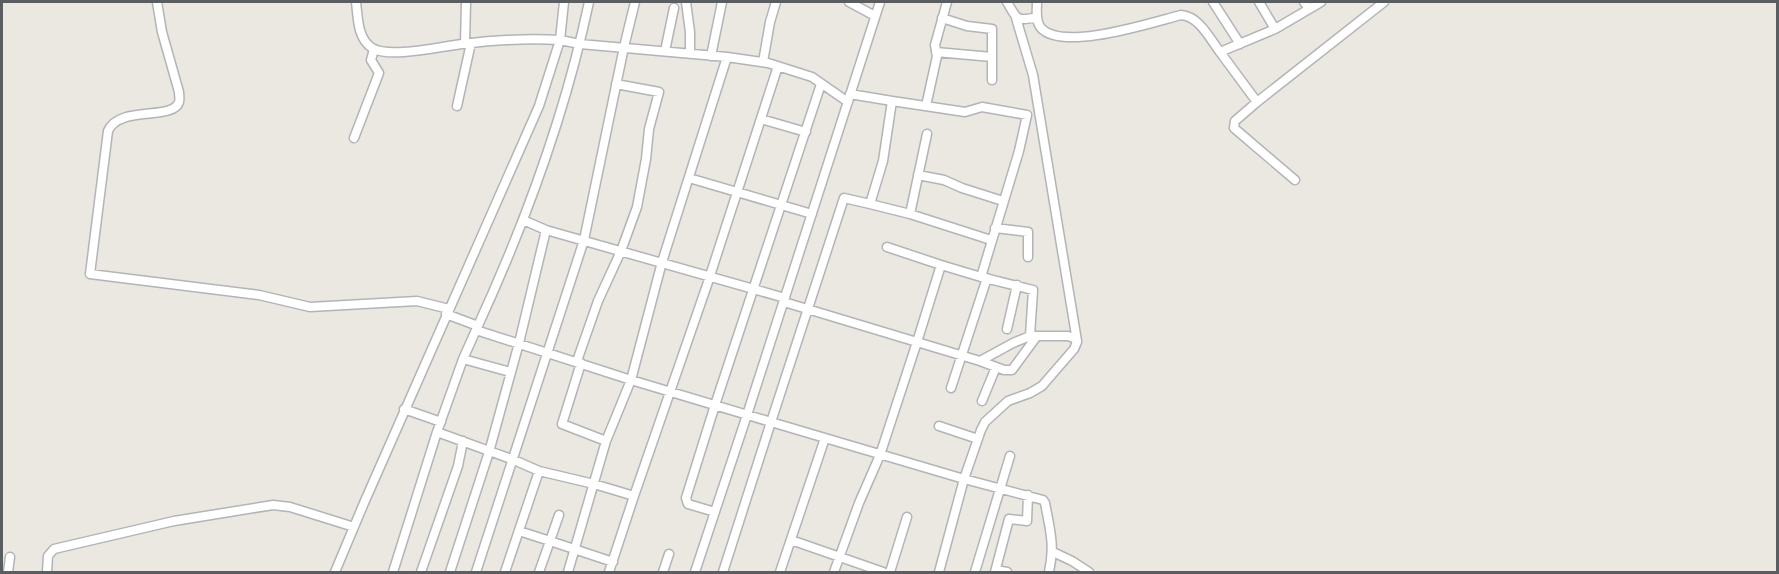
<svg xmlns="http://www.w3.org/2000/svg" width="1779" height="574" viewBox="0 0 1779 574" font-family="Manrope,sans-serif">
<rect width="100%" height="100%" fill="#ebe7e1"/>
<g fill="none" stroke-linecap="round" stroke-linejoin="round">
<defs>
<path id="minor" d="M 157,2 L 162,32 L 179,92 C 179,94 180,100 179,102 C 173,121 119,105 108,131 L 90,274 L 259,295 L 310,307 L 417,301 L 449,309
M 356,2 C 358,17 357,38 372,48 C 390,59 442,46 463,44 C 495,40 528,38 560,40 L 564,2
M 589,2 C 565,115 525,224 476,330 L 631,380 L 771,422 L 723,572
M 686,2 L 690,32 L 690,53
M 849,2 L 875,16
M 1007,2 C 1017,19 1016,22 1037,17
M 1037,2 C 1037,10 1035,21 1041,28 C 1063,52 1153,22 1181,15 C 1199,16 1210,39 1220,52 L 1275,29 L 1321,2
M 1213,2 L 1240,44
M 1259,2 L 1275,29
M 1304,2 L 1309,9
M 942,18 L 967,26 L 992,29 L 992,80
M 1016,18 L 1033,75 L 1077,341
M 465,44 L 466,2
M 665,51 L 674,8
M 936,52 L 992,57
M 1220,52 L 1257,102 L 1384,2
M 711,56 L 722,2
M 763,62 L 770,22 L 776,2
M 1257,102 L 1235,121 L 1234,128 L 1295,180
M 457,106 L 471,43
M 926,106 L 937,56 L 935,45 L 947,2
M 761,119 L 806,132
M 354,138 L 379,73 L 371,60 L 374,49
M 918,175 L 944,180 L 962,188 L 1003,201
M 689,178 L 812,214
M 870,204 L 910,214 L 991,240
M 910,214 L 927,134
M 995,228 L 1028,232 L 1028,257
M 546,230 L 785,298
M 887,247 L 941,265
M 784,302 L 980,361 L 1013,343 L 1030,336 L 1033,290 L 981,277 L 1019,151 L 1027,115 L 982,107 L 965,112 L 892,101
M 446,314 L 478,326
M 1007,329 L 1017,285
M 476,330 L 463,359 L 437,432 L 514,460 L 539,471 L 594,484 L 634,496
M 1030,336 L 1068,336 L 1074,338 L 1077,342 L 1074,349 L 1042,386 L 1030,393 L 1008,401 L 985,422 L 981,430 L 964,479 L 1043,500 L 1045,503 C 1050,530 1055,545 1049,572
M 463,359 L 510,372
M 577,361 L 598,301 L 621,251 L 637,207 L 646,159 L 649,129 L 659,92 L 616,84
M 980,361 L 1004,370 L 1012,370 L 1037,336
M 581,363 L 562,424 L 606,441
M 951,388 L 987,278
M 982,401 L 996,367
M 404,409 L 441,422
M 939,426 L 978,439
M 825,438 L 964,479 L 939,572
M 715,512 L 688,504 L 686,498 L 715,405 L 821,84
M 519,531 L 550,541 L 559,515
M 791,540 L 883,572
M 1053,552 L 1072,561 L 1089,572
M 996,570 L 1007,572
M 8,572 L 10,557
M 47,572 L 48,556 L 54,549 L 174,521 L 273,505 L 290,507 L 354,527
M 335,572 L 364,503 L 539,106 L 560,40 L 580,44 L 727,57 L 768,63 L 812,77 L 848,102
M 393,572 L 437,432
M 421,572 L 458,466 L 463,441
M 450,572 L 489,452 L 519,343 L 546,230 L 523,220
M 476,572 L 584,240 L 624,47 L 635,2
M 505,572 L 539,471
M 539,572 L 550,541 L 613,562
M 568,572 L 606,441 L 631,380 L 662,262 L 727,57
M 609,572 L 634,496 L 707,285 L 778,66
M 663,572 L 669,554
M 695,572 L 747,415 L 880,2
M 780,572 L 825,438 L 771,422 L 844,198 L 870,204 L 883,161 L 892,101 L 850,94
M 834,572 L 859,503 L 880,455 L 917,342 L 941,265 L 981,277
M 890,572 L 907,517
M 975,572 L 1010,456
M 995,572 L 1009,519 L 1027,521 L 1028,495"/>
</defs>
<use href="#minor" stroke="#b2b4b7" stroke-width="11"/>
<use href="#minor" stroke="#fff" stroke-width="8"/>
</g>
<rect width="1779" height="574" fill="none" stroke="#5a5e60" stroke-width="6"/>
</svg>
